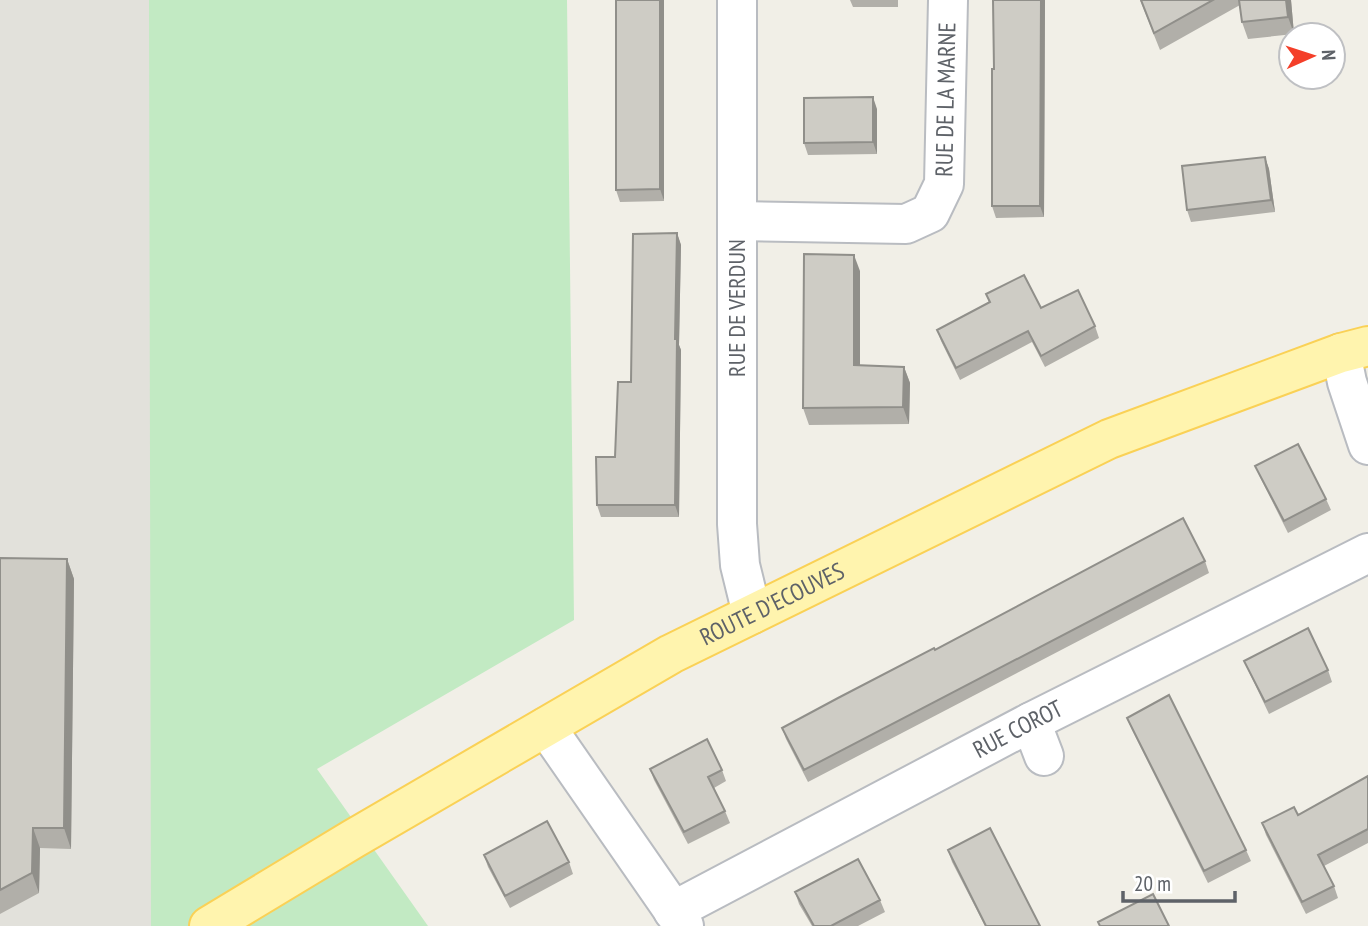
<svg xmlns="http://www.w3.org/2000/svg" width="1368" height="926" viewBox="0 0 1368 926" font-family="'PT Sans Narrow',sans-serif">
<rect width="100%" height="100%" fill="#f1efe7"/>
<path fill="#e2e1db" d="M 0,0 L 152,0 L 151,926 L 0,926 Z"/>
<path fill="#c2eac3" d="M 149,0 L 567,0 L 574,620 L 317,769 L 428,926 L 151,926 Z"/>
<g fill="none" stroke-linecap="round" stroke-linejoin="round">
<defs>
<g id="minor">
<path d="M 737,0 L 737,524 L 740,565 L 752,614"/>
<path id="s1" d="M 737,221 L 906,224 L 930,213 L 944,184 L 948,0"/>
<path d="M 1341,353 L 1347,382 L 1368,445"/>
<path d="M 1031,722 L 1044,756"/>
<path d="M 546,727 L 684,926"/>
<path id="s2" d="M 673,911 L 1031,722 L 1368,553"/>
</g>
<g id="major">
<path id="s3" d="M 209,926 L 353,839 L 671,654 L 1109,439 L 1341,353 L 1368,346"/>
</g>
</defs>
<use href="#minor" stroke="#b9bcc1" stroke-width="42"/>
<use href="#major" stroke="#fad156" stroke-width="42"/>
<use href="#minor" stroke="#fff" stroke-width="38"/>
<use href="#major" stroke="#fff4ae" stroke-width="38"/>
</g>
<path fill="#b1afa9" d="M 616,0 L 664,201 L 620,202 L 616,190 Z
M 850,0 L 898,0 L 898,7 L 853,7 Z
M 993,0 L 1045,0 L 1044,217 L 996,218 L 992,206 L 994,69 Z
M 1140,0 L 1291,0 L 1294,34 L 1248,39 L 1242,22 L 1240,5 L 1160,50 Z
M 877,109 L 877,154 L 808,155 L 804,143 Z
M 1265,157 L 1269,169 L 1275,212 L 1191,222 L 1187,210 Z
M 677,233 L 681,245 L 679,345 L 681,350 L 679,517 L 601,517 L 597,505 L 615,457 L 631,382 Z
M 860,271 L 860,365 L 904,367 L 910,383 L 909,424 L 809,425 L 803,408 Z
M 986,294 L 1041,308 L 1095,326 L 1099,338 L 1045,367 L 1032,342 L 960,380 L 941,341 L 937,330 L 989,302 Z
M 1255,466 L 1326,499 L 1331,510 L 1288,533 L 1260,477 Z
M 0,558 L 67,559 L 74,579 L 71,849 L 40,848 L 39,893 L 0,914 Z
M 1205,561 L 1209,573 L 808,782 L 786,739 L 782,728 L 935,650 Z
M 1244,661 L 1328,670 L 1332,682 L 1269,714 L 1249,672 Z
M 1127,718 L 1246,850 L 1251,861 L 1208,883 L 1132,730 Z
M 650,769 L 722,770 L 726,781 L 714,788 L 725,811 L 730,823 L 688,844 L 654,780 Z
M 1368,776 L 1368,843 L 1324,866 L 1334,886 L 1338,898 L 1306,914 L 1266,835 L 1262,823 L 1298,815 Z
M 948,850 L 1040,926 L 985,926 L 952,862 Z
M 484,855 L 569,862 L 573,874 L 510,908 L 488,867 Z
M 795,892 L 880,900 L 885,912 L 858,926 L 812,926 L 799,904 Z"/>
<path fill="#908f8a" d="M 660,0 L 664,0 L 664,201 L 660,189 Z
M 1041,0 L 1045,0 L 1044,217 L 1040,206 Z
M 1286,0 L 1291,0 L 1294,34 L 1288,17 Z
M 873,97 L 877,109 L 877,154 L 873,142 Z
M 1265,157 L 1269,169 L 1275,212 L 1271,200 Z
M 677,233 L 681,245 L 679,345 L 681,350 L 679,517 L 675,505 L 675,339 Z
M 854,255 L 860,271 L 860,382 L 854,365 Z
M 904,367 L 910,383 L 909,424 L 903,407 Z
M 67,559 L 74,579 L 71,849 L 64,828 Z
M 33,828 L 40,848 L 39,893 L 32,873 Z"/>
<path fill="#ceccc5" stroke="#908f8a" stroke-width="2" d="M 616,0 L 660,0 L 660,189 L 616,190 Z
M 993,0 L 1041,0 L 1040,206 L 992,206 L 992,69 L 994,69 Z
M 1141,0 L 1213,0 L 1154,33 Z
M 1239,0 L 1286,0 L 1288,17 L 1242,22 Z
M 873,97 L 873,142 L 804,143 L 804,98 Z
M 1265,157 L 1271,200 L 1187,210 L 1182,166 Z
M 677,233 L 675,339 L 677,339 L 675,505 L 597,505 L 596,457 L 615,457 L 618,382 L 631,382 L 633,234 Z
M 804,254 L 854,255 L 854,365 L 904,367 L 903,407 L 803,408 Z
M 1024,275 L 1041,308 L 1078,290 L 1095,326 L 1041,356 L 1028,331 L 956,368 L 937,330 L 990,302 L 986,294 Z
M 1298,444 L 1326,499 L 1284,521 L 1255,466 Z
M 1183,518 L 1205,561 L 804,770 L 782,728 L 838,698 L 934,648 L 935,650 Z
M 0,558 L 67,559 L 64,828 L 33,828 L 32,873 L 0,890 Z
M 1308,628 L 1328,670 L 1265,702 L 1244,661 Z
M 1169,695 L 1246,850 L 1204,871 L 1127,718 Z
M 707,739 L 722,770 L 708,777 L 725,811 L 684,832 L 650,769 Z
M 1368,776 L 1368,829 L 1318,855 L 1334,886 L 1302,902 L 1262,823 L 1294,807 L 1298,815 Z
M 547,821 L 569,862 L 505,896 L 484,855 Z
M 990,828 L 1040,926 L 986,926 L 948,850 Z
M 858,859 L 880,900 L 831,926 L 814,926 L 795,892 Z
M 1153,894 L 1169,926 L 1100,926 L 1098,922 Z"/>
<g text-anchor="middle" stroke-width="5" stroke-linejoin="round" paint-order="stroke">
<g font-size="24" fill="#5e6268" stroke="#fff">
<text dy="8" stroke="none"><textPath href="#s1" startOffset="312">RUE DE LA MARNE</textPath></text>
<text transform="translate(737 308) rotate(-90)" y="8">RUE DE VERDUN</text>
<text dy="8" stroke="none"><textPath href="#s3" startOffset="649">ROUTE D'ECOUVES</textPath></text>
<text dy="8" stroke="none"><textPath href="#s2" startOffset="390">RUE COROT</textPath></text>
</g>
</g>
<g transform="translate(1312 56) rotate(87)"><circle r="33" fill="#ffffff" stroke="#bfc0c3" stroke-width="2"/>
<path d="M0-5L12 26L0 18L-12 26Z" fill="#f43f29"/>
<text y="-10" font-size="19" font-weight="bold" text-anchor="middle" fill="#5e6268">N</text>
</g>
<path d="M1123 891v10h112v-10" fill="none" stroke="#5e6268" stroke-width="3.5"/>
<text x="1134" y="891" font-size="21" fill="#5e6268" stroke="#ffffff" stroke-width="5" paint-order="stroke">20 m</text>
</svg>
